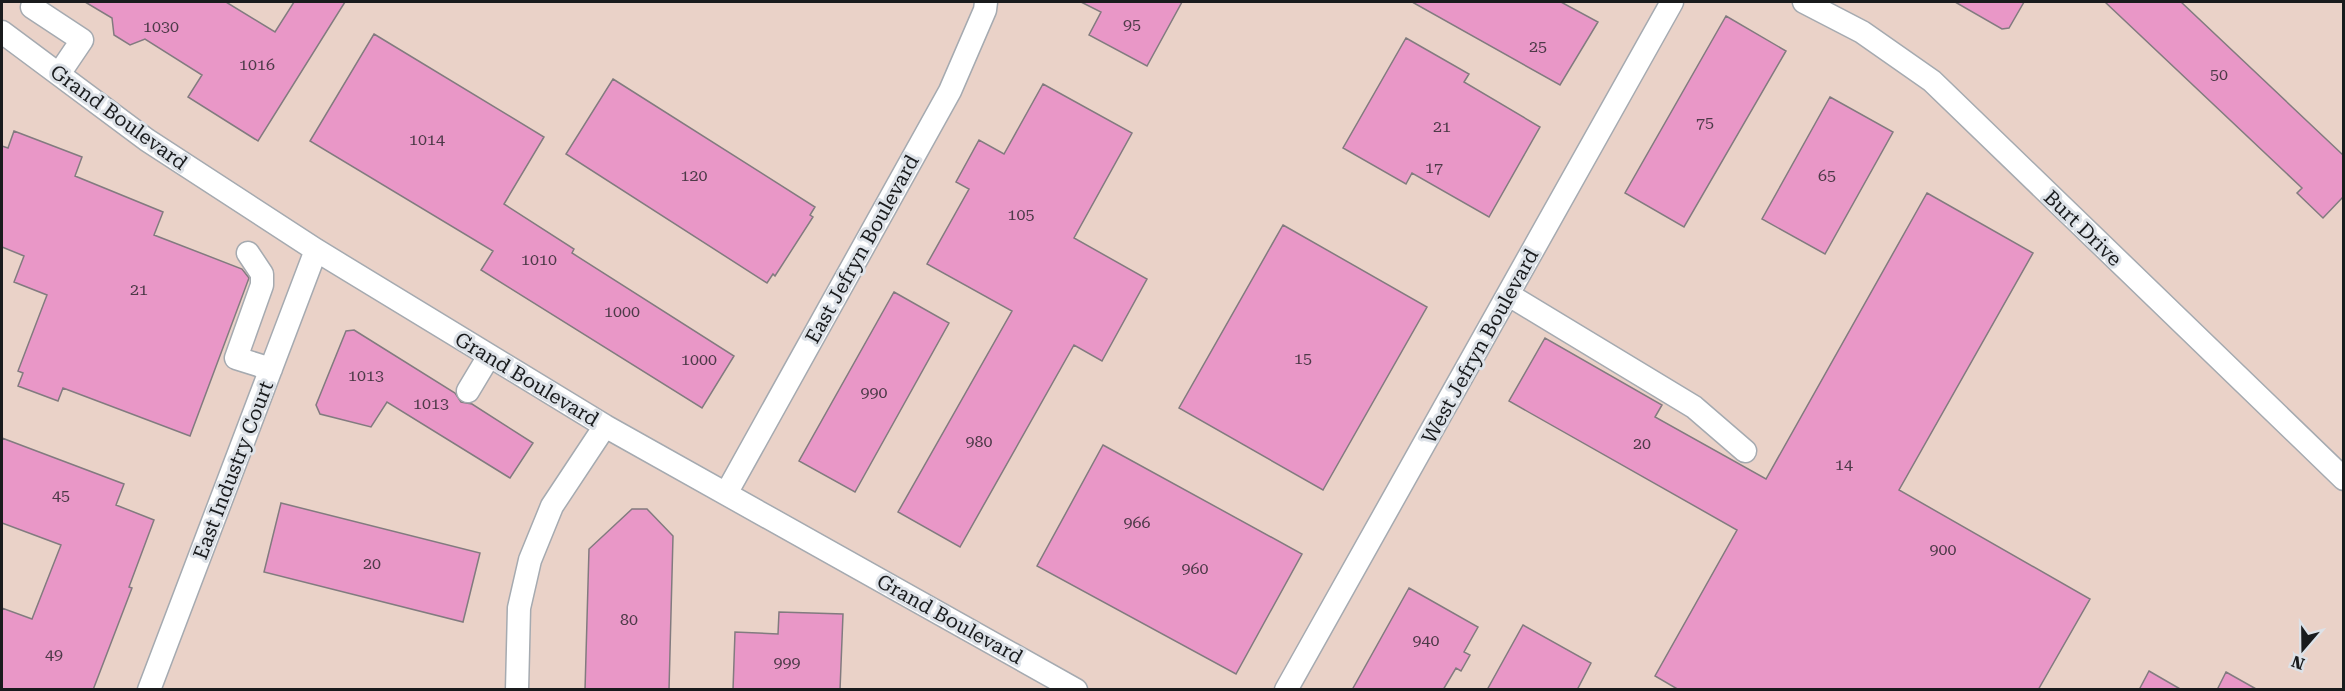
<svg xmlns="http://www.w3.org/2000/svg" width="2345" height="691" viewBox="0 0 2345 691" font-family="'Roboto Serif',serif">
<rect width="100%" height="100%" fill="#dde2e8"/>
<path fill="#ead2c8" d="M 2,2 L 2343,2 L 2343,689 L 2,689 Z"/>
<path fill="#e997c7" stroke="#827b7f" stroke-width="1.5" d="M 85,2 L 226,2 L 275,32 L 294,2 L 345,2 L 258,141 L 188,97 L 202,75 L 145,39 L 130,45 L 114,35 L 112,18 Z
M 1081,2 L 1182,2 L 1147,66 L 1089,35 L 1101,12 Z
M 1412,2 L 1561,2 L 1598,22 L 1560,85 Z
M 1955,2 L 2024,2 L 2009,28 L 2002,29 Z
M 2105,2 L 2181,2 L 2343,155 L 2343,197 L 2323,218 L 2297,193 L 2302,188 Z
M 1726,16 L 1786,51 L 1684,227 L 1625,193 Z
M 374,34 L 544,137 L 504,204 L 574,249 L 572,253 L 734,356 L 702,408 L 481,270 L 493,251 L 310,141 Z
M 1406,38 L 1469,74 L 1464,82 L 1540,127 L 1489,217 L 1412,173 L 1406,184 L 1343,148 Z
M 613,79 L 815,207 L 810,215 L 813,217 L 775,276 L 773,274 L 767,283 L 566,154 Z
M 1043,84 L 1132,133 L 1074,238 L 1147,279 L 1102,361 L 1074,345 L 960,547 L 898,512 L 1012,311 L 927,264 L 969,189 L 956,182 L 979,140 L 1004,154 Z
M 1830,97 L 1893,132 L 1825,254 L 1762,219 Z
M 14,131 L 82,157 L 75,176 L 163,212 L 154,235 L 242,269 L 249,278 L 190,436 L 63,388 L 58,401 L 18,386 L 23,373 L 18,371 L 47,295 L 14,282 L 24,256 L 2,247 L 2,146 L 8,148 Z
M 1927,193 L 2033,253 L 1899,490 L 2090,599 L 2038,690 L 1679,690 L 1655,676 L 1737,530 L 1509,401 L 1545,338 L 1662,405 L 1655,417 L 1766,479 Z
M 1283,225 L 1427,307 L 1323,490 L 1179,408 Z
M 894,292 L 949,323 L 855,492 L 799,461 Z
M 354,330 L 455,393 L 461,402 L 472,404 L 533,443 L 510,478 L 387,402 L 371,427 L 320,414 L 316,405 L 346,331 Z
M 2,438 L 124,484 L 116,505 L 154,520 L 129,587 L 132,588 L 93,690 L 2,690 L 2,608 L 32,619 L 61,545 L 2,523 Z
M 1103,445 L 1302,554 L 1236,674 L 1037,566 Z
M 281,503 L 480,553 L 463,622 L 264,572 Z
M 632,509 L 647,509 L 673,536 L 669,690 L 585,690 L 589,549 Z
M 1409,588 L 1478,627 L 1464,652 L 1470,655 L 1461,671 L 1456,668 L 1443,690 L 1352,690 Z
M 779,612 L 843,614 L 840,690 L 733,690 L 735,632 L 778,634 Z
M 1523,625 L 1591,663 L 1577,690 L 1487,690 Z
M 2149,671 L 2182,690 L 2139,690 Z
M 2226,672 L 2258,690 L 2217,690 Z"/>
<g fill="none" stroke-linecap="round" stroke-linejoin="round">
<defs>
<path id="minor" d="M 1804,2 L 1862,32 L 1932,81 L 2344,479
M 32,7 L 82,40 L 59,74
M 2,32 L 147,140 L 316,250 L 605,426 L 1076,690
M 248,253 L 262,274 L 262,285 L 236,358 L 271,369
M 1509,295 L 1694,407 L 1745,451
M 468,391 L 489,356
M 727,492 L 950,91 L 985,10 L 986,2
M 149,690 L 316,250
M 517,690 L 519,608 L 530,560 L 552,506 L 605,426
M 1286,690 L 1672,2"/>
</defs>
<use href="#minor" stroke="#a5aab0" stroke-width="25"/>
<use href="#minor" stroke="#fff" stroke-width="22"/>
</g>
<g text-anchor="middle" stroke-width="6" stroke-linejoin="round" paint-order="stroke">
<g font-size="16" fill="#4d3a48">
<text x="1132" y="30">95</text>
<text x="161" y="32">1030</text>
<text x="1538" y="52">25</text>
<text x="257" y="70">1016</text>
<text x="2219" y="80">50</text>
<text x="1705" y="128">75</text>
<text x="1442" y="132">21</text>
<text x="427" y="145">1014</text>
<text x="1434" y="173">17</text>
<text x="694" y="181">120</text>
<text x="1827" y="181">65</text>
<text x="1021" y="220">105</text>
<text x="539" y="265">1010</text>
<text x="139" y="295">21</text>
<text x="622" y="317">1000</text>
<text x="1303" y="364">15</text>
<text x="699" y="365">1000</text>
<text x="366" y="381">1013</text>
<text x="874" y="398">990</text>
<text x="431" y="409">1013</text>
<text x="979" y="447">980</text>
<text x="1642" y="449">20</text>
<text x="1844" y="470">14</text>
<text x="61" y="501">45</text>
<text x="1137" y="528">966</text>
<text x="1943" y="555">900</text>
<text x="372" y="569">20</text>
<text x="1195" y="574">960</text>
<text x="629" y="625">80</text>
<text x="1426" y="646">940</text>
<text x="54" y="660">49</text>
<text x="787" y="668">999</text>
</g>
<g font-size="20" fill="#191b1d" stroke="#dde2e8">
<text transform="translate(119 117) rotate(36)" y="7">Grand Boulevard</text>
<text transform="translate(2083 228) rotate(44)" y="7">Burt Drive</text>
<text transform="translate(862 249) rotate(-61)" y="7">East Jefryn Boulevard</text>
<text transform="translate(1480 346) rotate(-61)" y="7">West Jefryn Boulevard</text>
<text transform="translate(527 379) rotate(31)" y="7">Grand Boulevard</text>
<text transform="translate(233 470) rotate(-69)" y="7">East Industry Court</text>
<text transform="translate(950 619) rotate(29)" y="7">Grand Boulevard</text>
</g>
</g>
<rect width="2345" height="691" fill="none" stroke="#191b1d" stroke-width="6"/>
<g transform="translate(2303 649) rotate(200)" stroke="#dde2e8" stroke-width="4.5" paint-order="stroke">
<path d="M0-4.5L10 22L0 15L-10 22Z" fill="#191b1d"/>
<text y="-9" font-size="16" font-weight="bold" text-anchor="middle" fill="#191b1d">N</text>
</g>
</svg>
